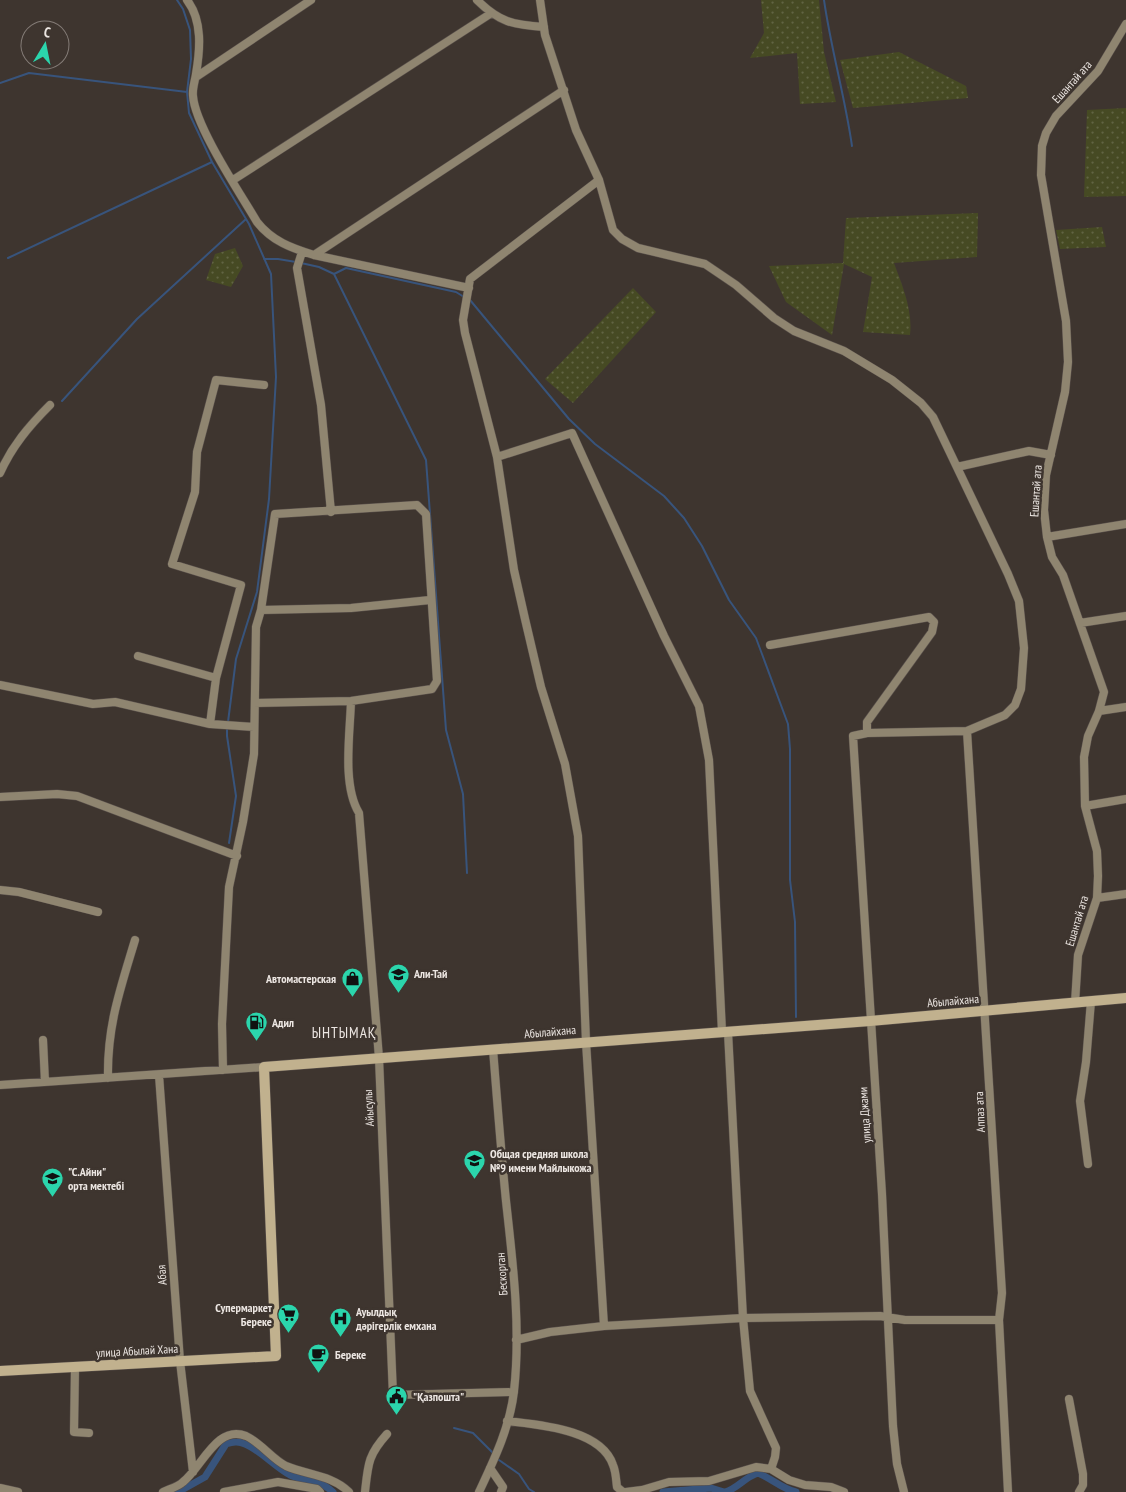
<svg xmlns="http://www.w3.org/2000/svg" width="1126" height="1492" viewBox="0 0 1126 1492" font-family="'PT Sans Narrow',sans-serif">
<defs>
<pattern id="garden-dots" width="8" height="8" patternUnits="userSpaceOnUse" patternTransform="scale(1.25)"><rect width="8" height="8" fill="#464a23"/><path d="M2 2h.1M6 6h.1" fill="none" stroke="#616443" stroke-width="1.8" stroke-linecap="round"/></pattern>
</defs>
<rect width="100%" height="100%" fill="#3e352f"/>
<path fill="url(#garden-dots)" d="M 761,0 L 819,0 L 824,52 L 836,102 L 800,104 L 797,53 L 750,58 L 764,33 Z
M 899,52 L 966,86 L 968,98 L 853,108 L 840,60 Z
M 1126,108 L 1126,196 L 1084,197 L 1087,110 Z
M 978,213 L 977,257 L 894,263 C 902,285 913,310 910,335 L 863,332 L 872,277 L 844,264 L 832,335 L 786,302 L 769,266 L 843,263 L 846,218 Z
M 1102,227 L 1106,247 L 1060,249 L 1056,230 Z
M 235,248 L 243,266 L 231,287 L 206,280 L 215,254 Z
M 633,288 L 656,312 L 573,403 L 545,379 Z"/>
<g fill="none" stroke-linecap="round" stroke-linejoin="round">
<path stroke="#38547c" stroke-width="2" d="M 177,0 L 183,9 L 190,30 L 191,59 L 187,92 L 189,113 L 212,162 L 249,224 L 271,274 L 276,377 L 269,499 L 257,592 L 236,659 L 228,722
M 824,0 C 831,49 845,97 852,146
M 0,83 L 29,73 L 187,92
M 8,258 L 212,162
M 264,259 L 278,259 L 296,262
M 301,263 L 319,267 L 334,274 L 426,460 L 446,730 L 463,794 L 467,873
M 334,274 L 346,268 L 456,292 L 464,297
M 470,300 L 569,419 L 595,444 L 664,496 L 684,518 L 702,546 L 729,600 L 756,638 L 788,724 L 790,749 L 790,880 L 795,922 L 796,1017
M 62,401 L 137,319 L 246,219
M 227,727 L 227,736 L 236,796 L 229,843
M 454,1428 L 473,1433 L 492,1452
M 499,1460 L 519,1474 L 529,1489 L 534,1492"/>
<path stroke="#38547c" stroke-width="7" d="M 178,1492 L 205,1477 L 226,1444 C 233,1442 238,1441 245,1444 C 260,1450 275,1467 290,1475 C 307,1483 315,1476 333,1492
M 663,1492 L 711,1488 L 724,1492
M 725,1492 C 739,1488 743,1478 758,1473 C 771,1478 782,1489 796,1492"/>
<defs>
<path id="minor" d="M 187,0 C 203,21 200,50 196,74 C 195,81 192,89 193,96 C 195,126 240,193 257,222 C 272,241 291,248 314,255 L 469,288
M 477,0 C 499,22 513,25 544,27
M 540,0 L 545,35 L 576,130 L 599,180 L 613,230 L 622,239 L 638,248 L 705,264 L 736,285 L 774,318 L 794,331 L 844,351 L 892,380 L 921,403 L 933,417 L 1008,574 L 1019,601 L 1024,648 L 1021,689 L 1015,705 L 1005,715 L 967,731 L 867,733 L 853,736 L 882,1194 L 893,1426 L 897,1464 L 904,1492
M 196,77 L 311,0
M 233,180 L 490,14
M 599,180 L 470,279 L 463,320 L 465,333 L 497,457 L 514,570 L 525,619 L 541,687 L 565,764 L 578,836 L 586,1042 L 604,1326
M 302,252 L 297,268 L 321,405 L 331,512
M 314,255 L 564,90
M 497,457 L 572,433 L 664,636 L 699,706 L 709,760 L 722,1032
M 957,467 L 1029,451 L 1051,455
M 0,473 C 12,446 29,426 50,405
M 1047,537 L 1126,524
M 261,610 L 351,608 L 430,600
M 1080,623 L 1126,616
M 770,645 L 929,617 L 934,622 L 932,632 L 867,722 L 867,733
M 138,656 L 216,678
M 0,685 L 93,704 L 115,702 L 210,724
M 351,701 C 350,734 342,785 359,813 L 379,1058 L 393,1395 L 514,1392
M 1099,711 L 1126,707
M 254,727 L 210,724 L 216,678 L 241,585 L 172,564 L 195,492 L 197,452 L 216,380 L 264,385
M 967,731 L 1002,1293 L 999,1320 L 1008,1492
M 0,797 L 57,794 L 77,796 L 237,856
M 1085,806 L 1126,799
M 0,890 L 19,892 L 98,912
M 1097,898 L 1126,894
M 1075,1003 L 1078,955 L 1097,898 L 1098,876 L 1097,851 L 1085,806 L 1084,757 L 1088,736 L 1099,711 L 1104,692 L 1063,575 L 1052,557 L 1047,537 L 1044,510 L 1046,475 L 1065,392 L 1068,362 L 1066,321 L 1041,175 L 1042,146 L 1046,133 L 1056,116 L 1098,71 L 1126,24
M 728,1032 L 743,1318 L 750,1391 L 776,1448 L 775,1457 L 771,1469
M 43,1040 L 45,1082
M 223,1070 L 222,1024 L 229,887 L 243,822 L 254,754 L 256,627 L 261,610 L 275,514 L 417,505 L 426,514 L 437,681 L 432,689 L 351,701 L 255,703
M 159,1075 L 180,1361 L 193,1472
M 108,1078 C 107,1026 120,990 135,940
M 0,1085 L 264,1067
M 1088,1164 L 1080,1101 L 1086,1062 L 1091,1001
M 516,1340 L 550,1332 L 604,1326 L 743,1318 L 880,1316 L 905,1320 L 999,1320
M 75,1367 L 74,1432 L 89,1433
M 1069,1399 L 1083,1474 L 1083,1485 L 1079,1492
M 507,1421 C 539,1425 601,1429 613,1465 C 616,1472 616,1480 617,1487 L 623,1492
M 490,1468 L 503,1487 L 501,1492
M 0,1488 L 18,1492
M 163,1492 C 169,1489 178,1487 183,1482 C 202,1467 217,1424 246,1436 C 261,1443 272,1459 286,1466 C 307,1475 332,1475 349,1492
M 224,1492 L 278,1482 L 317,1489 L 320,1492
M 365,1492 C 368,1464 368,1455 387,1434
M 479,1492 C 494,1460 510,1427 514,1391 C 521,1328 513,1264 506,1201 C 501,1151 497,1100 493,1049
M 626,1492 L 642,1490 L 669,1482 L 709,1481 L 756,1467 L 771,1469 L 789,1480 L 805,1485 L 831,1487 L 844,1492"/>
<path id="secondary" d="M 0,1371 L 276,1356 L 264,1067 L 870,1021 L 1126,998"/>
</defs>
<use href="#minor" stroke="#5a514c" stroke-width="9"/>
<use href="#secondary" stroke="#5a514c" stroke-width="11"/>
<use href="#minor" stroke="#8f8570" stroke-width="8"/>
<use href="#secondary" stroke="#c1b18e" stroke-width="10"/>
</g>
<defs>
<symbol id="school-pin" viewBox="-11 -11 22 30"><path d="M0 17L-7.5 6A9.5 9.5 0 1 1 7.5 6Z" fill="#2bd5ac" stroke="#3e352f"/><path d="M0-5L7-2L0 1L-7-2ZM-4 1L0 2.5L4 1V4Q0 6-4 4Z" fill="#111"/></symbol>
<symbol id="shop-pin" viewBox="-11 -11 22 30"><path d="M0 17L-7.5 6A9.5 9.5 0 1 1 7.5 6Z" fill="#2bd5ac" stroke="#3e352f"/><path d="M-5-2.5h2.3a2.7 3.5 0 0 1 5.4 0H5L5.5 6h-11ZM-1.5-2.5h3a1.5 2.3 0 0 0-3 0Z" fill="#111"/></symbol>
<symbol id="fuel-pin" viewBox="-11 -11 22 30"><path d="M0 17L-7.5 6A9.5 9.5 0 1 1 7.5 6Z" fill="#2bd5ac" stroke="#3e352f"/><path d="M-5.5-6h7V0h2V4h1.3V-2.5L3-4.5l.8-.8L6-3V5H2.5V1h-1V6h-7ZM-4.2-4.7v3.2H.2V-4.7Z" fill="#111"/></symbol>
<symbol id="supermarket-pin" viewBox="-11 -11 22 30"><path d="M0 17L-7.5 6A9.5 9.5 0 1 1 7.5 6Z" fill="#2bd5ac" stroke="#3e352f"/><path d="M-6-5.5h2.5l.6 2H6L4.5 2H-2.5L-4.4-4H-6ZM-1.5 3.2a1.3 1.3 0 1 0 .1 0ZM3 3.2a1.3 1.3 0 1 0 .1 0Z" fill="#111"/></symbol>
<symbol id="hospital-pin" viewBox="-11 -11 22 30"><path d="M0 17L-7.5 6A9.5 9.5 0 1 1 7.5 6Z" fill="#2bd5ac" stroke="#3e352f"/><path d="M-5-5h3v3.5h4V-5h3V5h-3V1.5h-4V5h-3Z" fill="#111"/></symbol>
<symbol id="cafe-pin" viewBox="-11 -11 22 30"><path d="M0 17L-7.5 6A9.5 9.5 0 1 1 7.5 6Z" fill="#2bd5ac" stroke="#3e352f"/><path d="M-5.5-4.5H6V0H3Q3 3.5 0 3.5H-2.5Q-5.5 3.5-5.5 0ZM3-3.2v2h1.7v-2ZM-6 4.5H4V6H-6Z" fill="#111"/></symbol>
<symbol id="civic-pin" viewBox="-11 -11 22 30"><path d="M0 17L-7.5 6A9.5 9.5 0 1 1 7.5 6Z" fill="#2bd5ac" stroke="#3e352f"/><path d="M-.6-6.5H3V-4.5H.6V-3L4-1V1h2V6H-6V1h2V-1L-.6-3ZM-1.2 2.5V6h2.4V2.5Z" fill="#111"/></symbol>
</defs>
<g fill-rule="evenodd">
<use href="#school-pin" x="386" y="962" width="25" height="34"/>
<use href="#shop-pin" x="340" y="966" width="25" height="34"/>
<use href="#fuel-pin" x="244" y="1010" width="25" height="34"/>
<use href="#school-pin" x="462" y="1148" width="25" height="34"/>
<use href="#school-pin" x="40" y="1166" width="25" height="34"/>
<use href="#supermarket-pin" x="276" y="1302" width="25" height="34"/>
<use href="#hospital-pin" x="328" y="1306" width="25" height="34"/>
<use href="#cafe-pin" x="306" y="1342" width="25" height="34"/>
<use href="#civic-pin" x="384" y="1384" width="25" height="34"/>
</g>
<g text-anchor="middle" stroke-width="5" stroke-linejoin="round" paint-order="stroke">
<g font-size="12" fill="#ece6e2" stroke="#3e352f">
<text transform="translate(1072 82) rotate(-48)" y="4">Ешантай ата</text>
<text transform="translate(1036 491) rotate(-86)" y="4">Ешантай ата</text>
<text transform="translate(1077 921) rotate(-73)" y="4">Ешантай ата</text>
<text transform="translate(953 1001) rotate(-5)" y="4">Абылайхана</text>
<text transform="translate(550 1032) rotate(-5)" y="4">Абылайхана</text>
<text transform="translate(369 1108) rotate(-93)" y="4">Айысулы</text>
<text transform="translate(980 1112) rotate(-93)" y="4">Аппаз ата</text>
<text transform="translate(865 1115) rotate(-94)" y="4">улица Джами</text>
<text transform="translate(502 1274) rotate(-94)" y="4">Бескорган</text>
<text transform="translate(162 1275) rotate(-94)" y="4">Абая</text>
<text transform="translate(137 1351) rotate(-3)" y="4">улица Абылай Хана</text>
</g>
<g font-size="12" font-weight="bold" fill="#ece6e2" stroke="#3e352f" text-anchor="start">
<text x="414" y="978">Али-Тай</text>
<text x="336" y="983" text-anchor="end">Автомастерская</text>
<text x="272" y="1027">Адил</text>
<text x="490" y="1158">Общая средняя школа<tspan x="490" dy="14">№9 имени Майлыкожа</tspan></text>
<text x="68" y="1176">"С.Айни"<tspan x="68" dy="14">орта мектебі</tspan></text>
<text x="272" y="1312" text-anchor="end">Супермаркет<tspan x="272" dy="14">Береке</tspan></text>
<text x="356" y="1316">Ауылдық<tspan x="356" dy="14">дәрігерлік емхана</tspan></text>
<text x="335" y="1359">Береке</text>
<text x="413" y="1401">"Қазпошта"</text>
</g>
<g font-size="15" letter-spacing="1" fill="#ece6e2" stroke="#3e352f">
<text x="344" y="1038">ЫНТЫМАҚ</text>
</g>
</g>
<g transform="translate(45 45) rotate(10)"><circle r="24" fill="#3e352f" stroke="#847c77"/>
<path d="M0-4L9 19L0 12L-9 19Z" fill="#2bd5ac"/>
<text y="-8" font-size="14" font-weight="bold" text-anchor="middle" fill="#ece6e2">С</text>
</g>
</svg>
